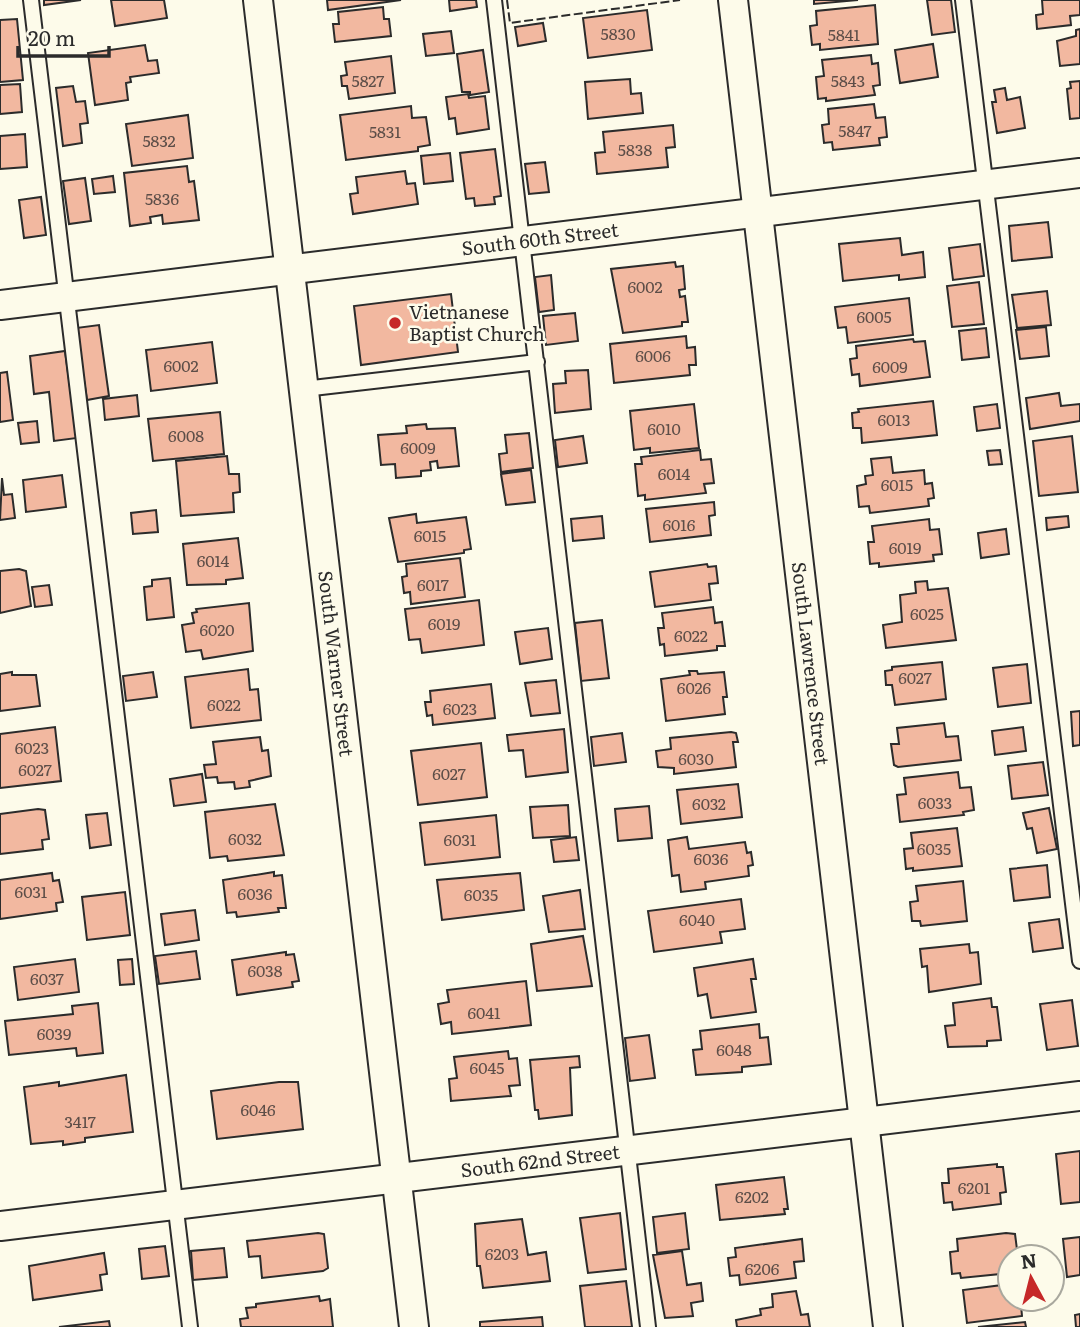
<svg xmlns="http://www.w3.org/2000/svg" width="1080" height="1327" viewBox="0 0 1080 1327" font-family="Literata,serif">
<rect width="100%" height="100%" fill="#fdfbea"/>
<path fill="#f2b8a0" stroke="#2b2b2b" stroke-width="2" d="M 44,0 L 81,0 L 44,5 Z
M 111,0 L 164,0 L 167,18 L 115,26 Z
M 327,0 L 401,0 L 328,10 Z
M 449,0 L 476,0 L 477,7 L 450,11 Z
M 814,0 L 858,0 L 814,4 Z
M 927,0 L 951,0 L 955,32 L 932,35 Z
M 1042,0 L 1080,0 L 1080,15 L 1070,16 L 1071,25 L 1037,29 L 1036,15 L 1043,14 Z
M 875,5 L 878,44 L 820,50 L 820,44 L 812,45 L 810,26 L 817,25 L 816,11 Z
M 383,7 L 384,19 L 389,19 L 391,36 L 335,42 L 333,24 L 339,24 L 338,12 Z
M 647,10 L 652,50 L 588,58 L 583,18 Z
M 17,19 L 23,80 L 0,82 L 0,20 Z
M 543,23 L 546,41 L 518,46 L 515,27 Z
M 1080,29 L 1080,64 L 1060,66 L 1057,41 L 1076,36 L 1076,30 Z
M 451,31 L 454,53 L 426,56 L 423,34 Z
M 933,44 L 938,77 L 900,83 L 895,50 Z
M 145,45 L 148,61 L 157,60 L 159,73 L 130,77 L 131,82 L 126,83 L 128,100 L 95,105 L 88,53 Z
M 483,50 L 489,92 L 470,95 L 470,92 L 462,92 L 457,54 Z
M 871,55 L 872,64 L 878,63 L 880,85 L 873,86 L 875,95 L 826,101 L 826,98 L 818,99 L 816,77 L 824,76 L 822,60 Z
M 391,56 L 395,93 L 349,99 L 347,86 L 342,86 L 341,76 L 347,75 L 345,62 Z
M 630,79 L 631,94 L 641,93 L 643,113 L 588,119 L 585,82 Z
M 1080,81 L 1080,118 L 1070,119 L 1067,89 L 1071,88 L 1070,82 Z
M 20,84 L 22,112 L 0,114 L 0,85 Z
M 73,86 L 76,102 L 85,101 L 88,123 L 80,124 L 82,143 L 63,146 L 56,88 Z
M 1005,88 L 1007,100 L 1020,97 L 1025,128 L 997,133 L 992,102 L 996,102 L 994,90 Z
M 468,94 L 469,98 L 485,96 L 489,129 L 457,134 L 455,118 L 449,119 L 446,97 Z
M 874,104 L 876,118 L 885,117 L 887,137 L 879,138 L 880,145 L 833,150 L 832,142 L 824,143 L 822,125 L 829,124 L 828,109 Z
M 411,106 L 412,118 L 426,117 L 430,145 L 418,147 L 418,151 L 346,160 L 340,115 Z
M 188,115 L 193,158 L 132,166 L 126,124 Z
M 673,125 L 675,147 L 666,148 L 668,167 L 597,174 L 595,153 L 605,152 L 603,132 Z
M 25,134 L 27,167 L 0,169 L 0,136 Z
M 495,149 L 501,196 L 494,197 L 495,204 L 475,206 L 474,198 L 466,199 L 460,153 Z
M 450,153 L 453,181 L 424,184 L 421,156 Z
M 545,162 L 549,192 L 529,194 L 525,164 Z
M 187,166 L 189,182 L 194,181 L 199,220 L 163,224 L 162,215 L 150,217 L 151,223 L 130,226 L 124,173 Z
M 405,171 L 407,184 L 415,183 L 418,204 L 353,214 L 350,194 L 358,193 L 356,177 Z
M 113,176 L 115,192 L 94,194 L 92,179 Z
M 85,178 L 91,221 L 69,224 L 63,181 Z
M 41,197 L 46,235 L 24,238 L 19,200 Z
M 1048,222 L 1052,257 L 1012,261 L 1009,226 Z
M 900,238 L 902,255 L 923,252 L 925,277 L 899,280 L 899,275 L 843,281 L 839,244 Z
M 980,244 L 984,276 L 953,280 L 949,248 Z
M 675,262 L 676,267 L 683,266 L 685,289 L 679,290 L 680,297 L 685,296 L 688,322 L 682,322 L 682,326 L 623,333 L 611,269 Z
M 551,275 L 554,310 L 539,312 L 535,277 Z
M 979,282 L 984,324 L 952,327 L 947,286 Z
M 1047,291 L 1051,325 L 1017,328 L 1012,295 Z
M 451,294 L 458,352 L 361,365 L 354,306 Z
M 909,298 L 913,335 L 848,343 L 846,327 L 838,328 L 835,307 Z
M 575,313 L 578,341 L 546,345 L 543,316 Z
M 99,325 L 109,396 L 87,400 L 76,328 Z
M 1046,327 L 1049,356 L 1020,359 L 1016,330 Z
M 986,328 L 989,357 L 962,360 L 959,331 Z
M 686,336 L 687,348 L 695,347 L 696,365 L 689,365 L 690,375 L 614,383 L 610,344 Z
M 913,339 L 914,342 L 925,341 L 930,377 L 860,386 L 859,374 L 852,375 L 850,359 L 857,358 L 856,346 Z
M 212,342 L 217,383 L 151,391 L 146,350 Z
M 65,351 L 77,438 L 54,441 L 49,392 L 34,394 L 30,356 Z
M 588,370 L 591,409 L 555,413 L 553,384 L 566,383 L 565,371 Z
M 7,372 L 13,420 L 0,422 L 0,373 Z
M 1059,393 L 1061,406 L 1080,404 L 1080,421 L 1030,429 L 1026,398 Z
M 137,395 L 139,416 L 105,420 L 103,399 Z
M 933,401 L 937,435 L 862,443 L 861,428 L 853,428 L 852,413 L 859,412 L 858,409 Z
M 694,404 L 699,448 L 650,453 L 650,448 L 634,450 L 630,411 Z
M 997,404 L 1000,428 L 977,431 L 974,407 Z
M 220,412 L 224,454 L 153,461 L 148,419 Z
M 37,421 L 39,442 L 21,444 L 18,423 Z
M 426,424 L 427,429 L 455,428 L 459,466 L 438,468 L 437,461 L 430,462 L 431,470 L 421,471 L 421,476 L 396,478 L 395,464 L 381,465 L 378,435 L 407,433 L 406,426 Z
M 529,433 L 533,468 L 501,472 L 499,454 L 507,453 L 505,435 Z
M 583,436 L 587,463 L 558,467 L 555,440 Z
M 1072,436 L 1078,492 L 1039,496 L 1033,441 Z
M 700,450 L 701,460 L 711,459 L 714,483 L 704,484 L 706,493 L 645,500 L 645,495 L 638,496 L 635,464 L 642,464 L 641,457 Z
M 1000,450 L 1002,464 L 989,465 L 987,451 Z
M 227,456 L 229,474 L 239,474 L 240,492 L 233,493 L 234,512 L 181,516 L 176,461 Z
M 891,457 L 893,473 L 924,470 L 925,484 L 932,483 L 934,498 L 928,499 L 929,506 L 870,513 L 869,506 L 859,507 L 857,486 L 866,484 L 865,476 L 873,475 L 871,459 Z
M 531,470 L 535,502 L 506,505 L 501,474 Z
M 62,475 L 66,507 L 26,512 L 23,480 Z
M 2,478 L 4,495 L 12,494 L 15,518 L 0,520 Z
M 714,502 L 715,515 L 709,516 L 711,535 L 650,542 L 646,509 Z
M 156,510 L 158,532 L 133,534 L 131,513 Z
M 416,514 L 417,523 L 466,517 L 471,549 L 464,550 L 464,553 L 398,562 L 389,518 Z
M 602,516 L 604,538 L 573,541 L 571,519 Z
M 1068,516 L 1069,527 L 1047,530 L 1046,518 Z
M 929,519 L 930,530 L 939,529 L 942,554 L 933,555 L 934,561 L 879,567 L 879,563 L 870,564 L 868,542 L 874,542 L 872,526 Z
M 1006,529 L 1009,554 L 981,558 L 978,533 Z
M 238,538 L 243,578 L 226,580 L 226,584 L 187,585 L 183,544 Z
M 460,558 L 465,597 L 411,604 L 410,592 L 404,593 L 402,577 L 407,576 L 406,564 Z
M 707,564 L 708,567 L 716,566 L 718,583 L 709,584 L 711,600 L 655,607 L 650,572 Z
M 19,569 L 26,571 L 31,606 L 0,613 L 0,571 Z
M 170,578 L 174,617 L 147,620 L 144,587 L 152,586 L 152,580 Z
M 927,581 L 928,590 L 948,588 L 956,640 L 886,648 L 883,625 L 902,622 L 900,595 L 916,593 L 915,582 Z
M 49,585 L 52,605 L 35,607 L 32,587 Z
M 479,600 L 484,645 L 422,653 L 420,639 L 409,640 L 405,609 Z
M 249,603 L 253,651 L 203,659 L 201,650 L 186,652 L 182,625 L 194,623 L 192,613 L 197,612 L 196,609 Z
M 713,607 L 715,623 L 722,622 L 725,646 L 717,646 L 717,650 L 665,656 L 664,644 L 660,645 L 658,628 L 664,628 L 662,613 Z
M 602,620 L 609,678 L 581,681 L 575,623 Z
M 548,628 L 552,659 L 520,664 L 515,632 Z
M 942,662 L 946,699 L 895,705 L 892,685 L 886,685 L 885,671 L 892,670 L 892,667 Z
M 1027,664 L 1031,703 L 998,707 L 993,668 Z
M 248,669 L 250,690 L 258,689 L 261,720 L 191,728 L 185,677 Z
M 689,671 L 697,671 L 698,674 L 724,672 L 727,697 L 723,697 L 725,714 L 666,721 L 661,679 L 690,675 Z
M 12,672 L 12,675 L 36,675 L 40,706 L 0,711 L 0,674 Z
M 153,672 L 157,697 L 126,701 L 123,676 Z
M 556,680 L 560,713 L 531,716 L 525,683 Z
M 491,684 L 495,718 L 433,725 L 432,715 L 427,716 L 425,702 L 431,702 L 430,691 Z
M 1080,711 L 1080,745 L 1073,746 L 1071,712 Z
M 944,723 L 946,737 L 958,736 L 961,760 L 898,767 L 894,765 L 891,744 L 899,744 L 897,728 Z
M 55,727 L 61,781 L 0,788 L 0,734 Z
M 1023,727 L 1026,751 L 995,755 L 992,731 Z
M 564,729 L 568,772 L 526,777 L 523,750 L 509,751 L 507,735 Z
M 731,732 L 736,733 L 738,742 L 733,742 L 736,767 L 674,774 L 674,768 L 658,767 L 656,751 L 671,749 L 670,738 Z
M 622,733 L 626,762 L 594,766 L 591,737 Z
M 260,737 L 262,751 L 268,750 L 271,776 L 249,781 L 250,787 L 235,789 L 234,782 L 218,783 L 217,777 L 206,778 L 204,765 L 216,764 L 213,742 Z
M 481,743 L 487,797 L 418,805 L 411,751 Z
M 1043,762 L 1048,795 L 1012,799 L 1008,766 Z
M 958,772 L 960,788 L 971,787 L 974,810 L 963,812 L 964,815 L 900,822 L 897,795 L 906,794 L 904,778 Z
M 202,774 L 206,802 L 174,806 L 170,779 Z
M 738,784 L 742,817 L 681,824 L 677,790 Z
M 275,804 L 284,855 L 228,861 L 227,856 L 210,858 L 205,812 Z
M 568,805 L 570,836 L 533,838 L 530,807 Z
M 649,806 L 652,838 L 618,841 L 615,809 Z
M 1049,808 L 1057,849 L 1037,853 L 1032,828 L 1027,829 L 1023,813 Z
M 38,809 L 45,810 L 49,839 L 42,840 L 43,849 L 0,854 L 0,814 Z
M 107,813 L 111,845 L 90,848 L 86,815 Z
M 496,815 L 500,857 L 425,865 L 420,823 Z
M 957,828 L 962,866 L 913,871 L 913,868 L 906,869 L 904,849 L 913,848 L 911,833 Z
M 576,837 L 579,860 L 554,862 L 551,840 Z
M 687,837 L 689,849 L 745,842 L 747,853 L 751,852 L 753,865 L 748,866 L 749,876 L 705,882 L 706,889 L 681,892 L 679,875 L 672,876 L 668,840 Z
M 1047,865 L 1050,897 L 1014,901 L 1010,869 Z
M 274,872 L 274,876 L 282,875 L 286,908 L 278,908 L 279,912 L 237,917 L 236,912 L 227,913 L 223,880 Z
M 52,873 L 53,881 L 59,880 L 63,902 L 56,903 L 57,911 L 0,919 L 0,880 Z
M 520,873 L 524,910 L 442,920 L 437,880 Z
M 963,881 L 967,921 L 921,926 L 920,921 L 912,921 L 910,902 L 918,901 L 916,886 Z
M 580,890 L 585,929 L 549,932 L 543,896 Z
M 125,892 L 130,935 L 87,940 L 82,897 Z
M 741,899 L 745,929 L 720,932 L 722,943 L 654,952 L 648,911 Z
M 195,910 L 199,940 L 165,945 L 161,914 Z
M 1059,919 L 1063,948 L 1033,952 L 1029,923 Z
M 583,936 L 592,986 L 537,991 L 531,944 Z
M 969,944 L 970,953 L 978,952 L 981,984 L 929,992 L 927,966 L 922,967 L 920,949 Z
M 196,951 L 200,979 L 159,984 L 155,956 Z
M 286,952 L 286,955 L 294,954 L 299,981 L 292,982 L 293,987 L 237,995 L 232,960 Z
M 75,959 L 79,992 L 18,1000 L 14,967 Z
M 132,959 L 134,984 L 120,985 L 118,960 Z
M 753,959 L 756,979 L 751,979 L 756,1012 L 711,1018 L 707,994 L 698,996 L 694,968 Z
M 526,981 L 531,1025 L 452,1034 L 451,1022 L 441,1024 L 438,1004 L 449,1002 L 447,990 Z
M 991,998 L 992,1007 L 997,1007 L 1001,1040 L 987,1041 L 987,1046 L 948,1047 L 945,1026 L 955,1025 L 953,1003 Z
M 1072,1000 L 1078,1046 L 1047,1050 L 1040,1004 Z
M 98,1003 L 103,1053 L 77,1056 L 76,1048 L 9,1055 L 5,1021 L 73,1014 L 72,1006 Z
M 759,1024 L 760,1038 L 768,1037 L 771,1064 L 742,1067 L 742,1072 L 696,1075 L 693,1050 L 702,1049 L 700,1031 Z
M 649,1035 L 655,1078 L 630,1081 L 625,1038 Z
M 508,1051 L 509,1059 L 517,1058 L 520,1085 L 509,1086 L 511,1096 L 451,1101 L 449,1079 L 457,1078 L 454,1057 Z
M 579,1056 L 580,1067 L 570,1068 L 572,1115 L 539,1119 L 538,1110 L 535,1110 L 530,1060 Z
M 126,1075 L 133,1132 L 85,1138 L 85,1142 L 63,1145 L 63,1141 L 31,1144 L 24,1087 L 59,1082 L 59,1086 Z
M 279,1082 L 298,1082 L 303,1129 L 217,1139 L 211,1091 Z
M 1080,1151 L 1080,1202 L 1061,1204 L 1056,1154 Z
M 997,1164 L 997,1167 L 1003,1167 L 1006,1192 L 1000,1193 L 1001,1204 L 953,1210 L 952,1202 L 944,1203 L 942,1183 L 949,1183 L 948,1169 Z
M 784,1177 L 788,1209 L 784,1209 L 785,1214 L 720,1220 L 716,1185 Z
M 620,1213 L 626,1269 L 588,1273 L 580,1218 Z
M 685,1213 L 689,1249 L 657,1253 L 653,1217 Z
M 522,1219 L 528,1255 L 546,1252 L 550,1281 L 483,1288 L 480,1266 L 477,1266 L 475,1224 Z
M 318,1233 L 324,1234 L 328,1268 L 323,1271 L 262,1278 L 260,1256 L 249,1257 L 247,1241 Z
M 1006,1233 L 1015,1234 L 1018,1257 L 1008,1258 L 1010,1273 L 961,1278 L 960,1273 L 952,1274 L 950,1252 L 958,1251 L 957,1239 Z
M 1080,1237 L 1080,1275 L 1067,1277 L 1063,1239 Z
M 802,1239 L 804,1261 L 794,1262 L 796,1278 L 740,1285 L 739,1275 L 730,1276 L 728,1258 L 736,1257 L 735,1248 Z
M 165,1246 L 169,1276 L 142,1279 L 139,1249 Z
M 224,1248 L 227,1277 L 193,1280 L 191,1251 Z
M 682,1251 L 687,1285 L 701,1283 L 703,1301 L 691,1303 L 693,1316 L 665,1318 L 653,1255 Z
M 104,1253 L 107,1274 L 100,1275 L 102,1290 L 33,1300 L 29,1266 Z
M 626,1281 L 632,1327 L 585,1327 L 580,1286 Z
M 1010,1284 L 1010,1299 L 1025,1299 L 1026,1305 L 1021,1305 L 1022,1316 L 967,1323 L 963,1290 Z
M 796,1291 L 801,1315 L 808,1314 L 810,1327 L 737,1327 L 736,1320 L 761,1315 L 760,1309 L 773,1307 L 772,1294 Z
M 319,1296 L 320,1301 L 330,1299 L 333,1327 L 241,1327 L 240,1319 L 248,1318 L 246,1308 L 256,1307 L 256,1304 Z
M 1080,1314 L 1080,1327 L 1076,1327 L 1075,1315 Z
M 542,1317 L 543,1327 L 480,1327 L 480,1322 Z
M 109,1321 L 110,1327 L 59,1327 Z
M 1025,1322 L 1026,1327 L 978,1327 Z"/>
<g fill="none" stroke-linecap="round" stroke-linejoin="round">
<defs>
<path id="lane" d="M 31,0 L 190,1327
M 494,0 L 648,1327
M 963,0 L 1080,961
M 304,389 L 537,362"/>
<g id="street">
<path id="s1" d="M 258,0 L 414,1327"/>
<path id="s2" d="M 733,0 L 888,1327"/>
<path id="s3" d="M 0,305 L 1080,173"/>
<path id="s4" d="M 0,1226 L 1080,1096"/>
</g>
</defs>
<use href="#lane" stroke="#2b2b2b" stroke-width="18"/>
<use href="#street" stroke="#2b2b2b" stroke-width="32"/>
<use href="#lane" stroke="#fdfbea" stroke-width="14"/>
<use href="#street" stroke="#fdfbea" stroke-width="28"/>
<path stroke="#2b2b2b" stroke-width="2" stroke-dasharray="9 3.5" stroke-linecap="butt" d="M 507,0 L 510,23 L 680,0"/>
</g>
<circle fill="#c62828" stroke="#fdfbea" stroke-width="2.5" cx="395" cy="323" r="7"/>
<g text-anchor="middle" stroke-width="5" stroke-linejoin="round" paint-order="stroke">
<g font-size="16" fill="#5d4e48">
<text x="618" y="40">5830</text>
<text x="844" y="41">5841</text>
<text x="368" y="87">5827</text>
<text x="848" y="87">5843</text>
<text x="855" y="137">5847</text>
<text x="385" y="138">5831</text>
<text x="159" y="147">5832</text>
<text x="635" y="156">5838</text>
<text x="162" y="205">5836</text>
<text x="645" y="293">6002</text>
<text x="874" y="323">6005</text>
<text x="653" y="362">6006</text>
<text x="181" y="372">6002</text>
<text x="890" y="373">6009</text>
<text x="894" y="426">6013</text>
<text x="664" y="435">6010</text>
<text x="186" y="442">6008</text>
<text x="418" y="454">6009</text>
<text x="674" y="480">6014</text>
<text x="897" y="491">6015</text>
<text x="679" y="531">6016</text>
<text x="430" y="542">6015</text>
<text x="905" y="554">6019</text>
<text x="213" y="567">6014</text>
<text x="433" y="591">6017</text>
<text x="927" y="620">6025</text>
<text x="444" y="630">6019</text>
<text x="217" y="636">6020</text>
<text x="691" y="642">6022</text>
<text x="915" y="684">6027</text>
<text x="694" y="694">6026</text>
<text x="224" y="711">6022</text>
<text x="460" y="715">6023</text>
<text x="32" y="754">6023</text>
<text x="696" y="765">6030</text>
<text x="35" y="776">6027</text>
<text x="449" y="780">6027</text>
<text x="935" y="809">6033</text>
<text x="709" y="810">6032</text>
<text x="245" y="845">6032</text>
<text x="460" y="846">6031</text>
<text x="934" y="855">6035</text>
<text x="711" y="865">6036</text>
<text x="31" y="898">6031</text>
<text x="255" y="900">6036</text>
<text x="481" y="901">6035</text>
<text x="697" y="926">6040</text>
<text x="265" y="977">6038</text>
<text x="47" y="985">6037</text>
<text x="484" y="1019">6041</text>
<text x="54" y="1040">6039</text>
<text x="734" y="1056">6048</text>
<text x="487" y="1074">6045</text>
<text x="258" y="1116">6046</text>
<text x="80" y="1128">3417</text>
<text x="974" y="1194">6201</text>
<text x="752" y="1203">6202</text>
<text x="502" y="1260">6203</text>
<text x="762" y="1275">6206</text>
</g>
<g font-size="19" fill="#2b2b2b" stroke="#fdfbea">
<text dy="7" stroke="none"><textPath href="#s3" startOffset="544">South 60th Street</textPath></text>
<text dy="7" stroke="none"><textPath href="#s1" startOffset="668">South Warner Street</textPath></text>
<text dy="7" stroke="none"><textPath href="#s2" startOffset="668">South Lawrence Street</textPath></text>
<text dy="7" stroke="none"><textPath href="#s4" startOffset="544">South 62nd Street</textPath></text>
</g>
<g font-size="19" fill="#2b2b2b" stroke="#fdfbea" text-anchor="start">
<text x="409" y="319">Vietnanese<tspan x="409" dy="22">Baptist Church</tspan></text>
</g>
</g>
<g transform="translate(1031 1278) rotate(353)"><circle r="33" fill="#fdfbea" stroke="#a9a89e" stroke-width="2"/>
<path d="M0-5L12 26L0 18L-12 26Z" fill="#c62828"/>
<text y="-10" font-size="19" font-weight="bold" text-anchor="middle" fill="#2b2b2b">N</text>
</g>
<path d="M18 46v10h91v-10" fill="none" stroke="#2b2b2b" stroke-width="3.5"/>
<text x="28" y="46" font-size="21" fill="#2b2b2b" stroke="#fdfbea" stroke-width="5" paint-order="stroke">20 m</text>
</svg>
